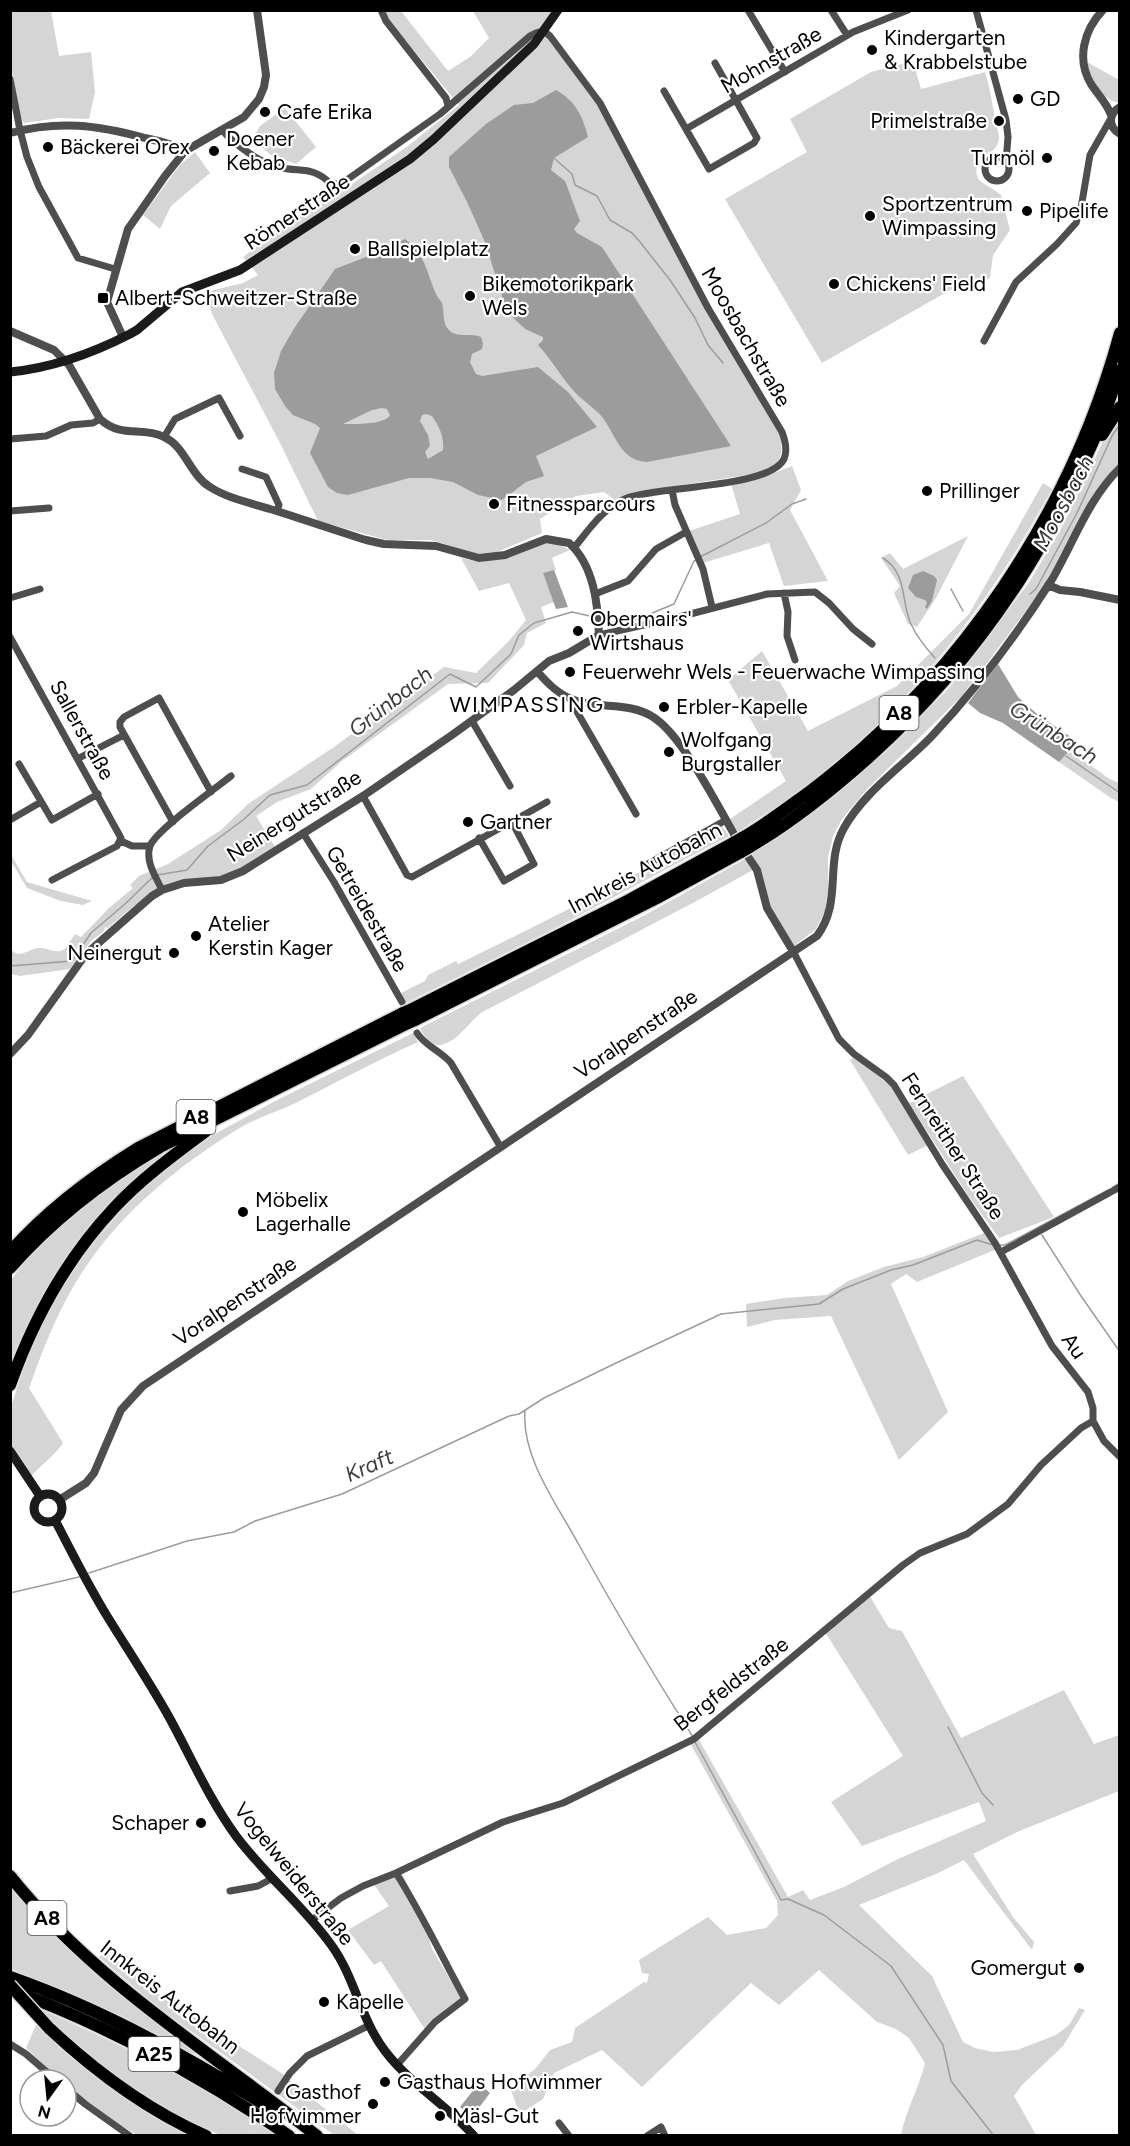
<svg xmlns="http://www.w3.org/2000/svg" width="1130" height="2146" viewBox="0 0 1130 2146" font-family="Figtree,sans-serif">
<rect width="100%" height="100%" fill="#fff"/>
<path fill="#d5d5d5" d="M 10,11 L 51,11 L 59,56 L 91,52 L 95,92 L 89,119 L 59,118 L 24,123 L 20,118 L 11,65 Z
M 384,11 L 401,11 L 448,71 L 470,57 L 489,38 L 473,11 L 555,11 L 541,28 L 535,31 L 548,39 L 596,102 L 780,434 C 784,460 780,466 755,474 L 648,490 L 615,500 L 604,492 L 576,496 L 540,519 L 542,533 L 497,552 L 478,554 L 431,540 L 387,540 L 318,521 L 279,441 L 212,314 L 206,292 L 243,283 L 258,275 L 243,257 L 325,196 L 352,184 L 408,146 L 459,105 L 387,18 Z
M 913,61 L 921,89 L 985,72 C 990,88 992,102 995,119 C 996,130 1003,136 996,147 C 992,153 986,153 980,157 C 969,184 985,181 1001,195 L 1010,230 L 993,255 L 990,278 L 952,289 L 822,363 L 725,199 L 807,152 L 790,119 L 871,72 Z
M 1087,62 L 1119,80 L 1119,103 C 1100,99 1091,79 1087,62 Z
M 285,108 L 316,147 L 296,164 L 271,155 L 252,139 L 260,126 Z
M 195,152 L 210,173 L 171,206 L 160,229 L 143,215 L 179,166 Z
M 1119,412 L 1119,463 L 1102,483 L 1040,592 L 988,662 L 960,698 L 868,788 L 842,819 L 833,836 L 828,858 L 828,892 L 825,911 L 816,929 L 794,946 L 769,907 L 760,868 L 752,854 L 824,804 L 890,748 L 950,687 L 1028,584 L 1061,529 L 1103,441 Z
M 792,466 L 801,490 L 790,510 L 828,581 L 784,586 L 769,543 L 703,563 L 686,532 L 740,514 L 731,484 L 769,475 Z
M 1043,483 L 1052,489 C 993,597 923,690 828,769 C 800,792 768,812 738,832 L 730,819 L 786,781 L 728,680 L 762,651 L 808,731 L 897,686 L 969,614 Z
M 968,536 L 936,598 L 917,627 L 908,624 L 894,593 L 900,586 L 881,558 L 890,553 L 903,569 Z
M 552,541 L 570,550 L 552,558 L 556,570 L 543,573 L 554,602 L 541,607 L 546,623 L 527,633 L 524,645 L 488,683 L 448,684 L 342,761 L 311,789 L 277,802 L 256,816 L 275,847 L 247,865 L 220,877 L 189,879 L 134,906 L 108,928 L 105,927 L 104,931 L 92,940 L 70,969 L 20,976 L 11,974 L 10,950 L 18,954 C 25,954 31,949 38,948 C 49,947 55,955 65,949 L 75,934 L 81,937 L 109,908 L 133,888 L 130,885 L 139,876 L 168,864 L 221,830 L 248,804 L 334,747 L 444,667 L 476,673 L 508,642 L 526,620 L 509,583 L 479,591 L 461,558 L 481,562 Z
M 1070,750 L 1108,778 L 1119,783 L 1119,802 L 1111,798 L 1059,762 Z
M 722,826 L 729,836 L 548,932 L 406,1003 L 401,993 L 425,981 L 428,975 L 456,961 L 458,964 C 548,920 636,876 722,826 Z
M 10,853 L 27,882 L 92,901 L 83,905 L 61,901 L 27,888 L 11,861 Z
M 745,859 L 753,870 C 665,919 575,964 486,1010 C 471,1018 461,1039 444,1044 C 433,1048 425,1038 420,1029 L 422,1027 L 645,915 Z
M 413,1033 L 418,1042 C 377,1060 337,1082 296,1103 C 277,1112 256,1118 238,1129 C 181,1164 125,1209 87,1265 C 61,1302 44,1346 29,1388 L 63,1443 C 56,1454 40,1466 31,1476 L 11,1446 L 11,1407 L 26,1360 L 45,1318 L 66,1281 L 90,1247 L 129,1202 L 162,1171 L 213,1135 L 277,1100 Z
M 855,1057 L 878,1075 L 894,1090 L 928,1145 L 908,1155 L 850,1060 Z
M 963,1076 L 1054,1217 L 999,1238 L 967,1194 L 909,1103 Z
M 169,1149 L 170,1152 L 103,1214 L 11,1371 L 11,1280 L 23,1264 L 62,1223 L 107,1188 Z
M 984,1233 L 997,1249 L 917,1282 L 906,1274 L 891,1284 L 948,1412 L 899,1460 L 831,1316 L 775,1320 L 747,1327 L 746,1304 L 784,1298 L 827,1295 L 848,1281 L 884,1267 L 923,1257 Z
M 869,1595 L 889,1628 L 902,1631 L 961,1738 L 1064,1690 L 1094,1744 L 1119,1735 L 1119,1791 L 1017,1832 L 973,1854 L 1013,1917 L 1034,1942 L 1032,1950 L 964,1860 L 936,1874 L 859,1905 L 932,1976 L 963,2042 L 975,2048 L 993,2052 L 1017,2050 L 1056,2035 L 1069,2025 L 1079,2008 L 1085,2010 L 1063,2046 L 1022,2085 L 1014,2096 L 1036,2135 L 901,2135 C 906,2110 919,2088 925,2063 L 909,2038 L 896,2029 L 877,2022 L 819,1970 L 779,2005 L 751,1983 L 642,2087 L 602,2050 L 554,2073 L 543,2099 L 520,2114 L 510,2088 L 535,2069 L 550,2050 L 572,2042 L 575,2028 L 644,1982 L 647,1983 L 649,1974 L 642,1973 L 639,1960 L 708,1917 L 727,1935 L 766,1928 L 778,1915 L 777,1901 L 690,1743 L 698,1738 L 788,1897 L 803,1890 L 810,1900 L 844,1887 L 898,1859 L 986,1821 L 979,1802 L 862,1846 L 831,1802 L 903,1756 L 825,1632 Z
M 401,1872 L 432,1933 L 429,1938 L 432,1949 L 461,1998 L 426,2031 L 381,1961 L 374,1965 L 348,1930 L 389,1906 L 373,1883 Z
M 10,1884 L 83,1961 L 143,2013 L 196,2052 L 194,2055 L 122,2016 L 11,1969 Z
M 105,1951 L 161,1996 L 286,2076 L 282,2091 L 289,2080 L 358,2135 L 334,2135 L 155,2005 L 99,1957 Z
M 40,2009 C 122,2045 202,2084 276,2135 L 220,2135 L 166,2110 L 101,2067 L 68,2039 Z
M 36,2025 C 82,2071 133,2106 190,2135 L 137,2135 L 103,2115 L 66,2086 L 66,2080 L 60,2080 L 26,2048 Z"/>
<path fill="#9c9c9c" fill-rule="evenodd" d="M 556,90 C 576,102 582,114 588,137 L 554,158 L 551,170 L 565,181 L 580,221 L 574,229 L 577,233 L 602,247 L 731,446 L 647,462 C 621,461 616,436 603,418 C 594,407 581,400 572,389 C 560,375 551,359 538,345 L 543,340 L 543,337 L 525,329 L 507,312 L 485,242 L 467,202 L 449,167 L 449,157 L 486,124 L 514,105 L 533,103 Z
M 405,239 C 427,256 426,273 437,296 C 438,298 441,301 442,303 C 445,314 441,326 453,333 C 461,337 472,333 481,337 L 483,343 L 482,349 L 472,354 L 470,362 L 476,374 L 482,376 L 538,367 L 568,392 L 597,427 L 536,456 L 544,476 L 526,482 L 502,500 L 478,495 L 453,482 L 430,478 L 409,478 L 348,495 L 337,493 L 328,487 L 310,453 L 320,428 L 315,424 L 293,415 L 285,406 L 275,389 L 274,373 L 281,351 L 295,327 L 335,269 L 376,253 ZM 382,408 L 387,409 L 390,415 C 385,425 354,424 343,424 L 372,410 ZM 426,414 L 432,416 C 440,428 444,436 443,450 L 428,459 L 425,452 L 430,446 L 428,435 L 420,421 L 422,415 Z
M 554,570 L 568,607 L 556,609 L 543,573 Z
M 923,571 L 934,576 L 937,580 L 932,601 L 927,609 L 925,607 L 927,603 L 925,600 L 916,597 L 908,588 L 913,575 Z
M 998,664 L 1018,697 L 1036,713 L 1075,740 L 1070,750 L 1059,762 L 1003,723 L 980,713 L 968,703 Z
M 479,2083 L 490,2093 L 472,2117 L 460,2107 Z"/>
<g fill="none" stroke-linecap="round" stroke-linejoin="round">
<path stroke="#9c9c9c" stroke-width="1.5" d="M 554,158 L 572,174 L 575,185 L 597,196 L 610,220 L 632,233 L 640,242 L 670,280 L 695,318 L 708,345 L 723,363
M 700,557 L 766,523 L 792,504 L 806,499
M 883,558 C 907,573 901,599 910,622 C 916,636 925,647 935,658
M 951,589 L 963,611
M 1030,594 L 1036,589 L 1077,513 L 1112,436 L 1120,424
M 601,619 L 618,624 L 633,621 L 674,604 L 694,561 L 696,560
M 1066,756 L 1120,793
M 157,875 L 187,870 L 208,846 L 243,820 L 270,795 L 307,785 L 450,674 L 476,687 L 511,654 L 519,635 L 534,623 L 572,612 L 594,617
M 10,966 L 72,961 L 91,933 L 125,904 L 153,877
M 1113,1187 L 1120,1183
M 1042,1235 L 1081,1296 L 1120,1352
M 998,1245 L 1005,1245 L 1108,1190
M 525,1411 C 521,1457 558,1506 579,1545 C 615,1610 653,1674 693,1737
M 89,1573 L 187,1541 L 234,1532 L 255,1521 L 342,1494 L 509,1416 L 519,1414 L 544,1398 L 614,1364 L 721,1314 L 819,1304 L 843,1289 L 891,1270 L 913,1265 L 977,1240 L 993,1245
M 10,1593 L 79,1577
M 948,1727 L 982,1793 L 993,1805
M 695,1742 L 781,1900 L 788,1899 L 824,1915 L 891,1966 L 943,2045 L 951,2081 L 994,2136"/>
<path stroke="#d9d9d9" stroke-width="7" stroke-dasharray="7 3.5" stroke-linecap="butt" d="M 250,2136 L 262,2116"/>
<defs>
<path id="motorway" d="M 1102,435 L 1120,407
M 742,838 C 765,825 787,808 809,792 C 959,679 1071,514 1120,333
M 748,848 C 791,823 831,791 868,758 C 985,653 1070,520 1120,370
M 410,1010 L 629,900 L 735,842
M 415,1020 L 657,898 L 741,852
M 10,1252 C 47,1210 91,1177 138,1148 L 403,1013
M 10,1268 C 53,1219 104,1180 160,1147 L 408,1023
M 10,1385 C 33,1320 67,1258 114,1208 C 142,1178 174,1155 206,1131
M 10,1876 C 95,1982 212,2053 317,2136
M 10,1977 C 104,2010 192,2059 276,2112
M 14,1991 C 112,2028 203,2077 289,2136
M 49,2028 C 96,2072 147,2110 206,2136"/>
</defs>
<use href="#motorway" stroke="#dbdbdb" stroke-width="15"/>
<path stroke="#4e4e4e" stroke-width="7" d="M 381,10 L 386,21 L 446,98 L 448,106
M 748,10 L 785,72
M 831,10 L 847,35
M 976,10 L 1006,120 L 1008,137 L 1006,162
M 10,79 L 20,130 L 27,157 L 39,187 L 78,258 L 115,269
M 664,91 L 709,169 L 754,143 L 757,138 L 715,63
M 686,129 L 853,32 L 908,10
M 222,130 C 235,145 259,162 278,167 C 300,173 312,165 331,184 L 341,184 L 440,114 L 530,36 C 538,31 543,30 550,36 L 600,103 L 708,308 L 782,432 C 785,440 788,450 784,459 C 770,488 659,486 627,498 C 603,508 590,528 574,548
M985 169a12 12 0 1 1 24 0a12 12 0 1 1-24 0Z
M 984,341 L 1016,282 L 1057,244 L 1076,223 L 1081,208 L 1090,155 L 1110,120
M 164,437 L 175,419 L 219,398 L 240,436
M 10,439 L 46,436 L 71,425 L 93,423 L 100,419
M 242,469 L 266,477 L 279,505 L 277,511
M 672,490 L 675,505 L 703,569 L 712,607
M 10,511 L 49,508
M 784,593 L 788,612 L 787,636 L 795,660
M 595,594 L 628,581 L 656,549 L 686,532
M 10,598 L 40,589
M 599,635 L 675,618 L 767,594 L 815,592 L 829,603 L 853,629 L 872,644
M 10,637 L 121,838 L 117,846 L 52,880
M 576,701 L 576,710 L 636,814
M 472,721 L 510,786
M 79,758 L 124,735
M 19,764 L 52,820 L 98,794
M 363,796 L 407,875 L 412,877 L 547,802
M 10,820 L 41,802
M 173,822 L 120,727 L 120,722 L 124,717 L 159,698 L 211,792
M 303,833 L 334,882 L 402,1002
M 479,838 L 504,881 L 534,864 L 512,822
M 121,841 L 132,846 L 150,846
M 646,865 L 726,820
M 162,890 C 156,877 145,862 150,846 C 156,830 215,789 231,776
M 794,953 L 839,1039 L 854,1054 L 886,1077 L 894,1085 L 942,1164 L 995,1243 L 1052,1346 L 1088,1392 L 1093,1408 L 1093,1421 L 1104,1441 L 1120,1457
M 417,1033 C 425,1046 441,1051 451,1063 L 500,1146
M 1001,1252 L 1120,1187
M 396,1873 C 422,1914 442,1957 465,1999 L 435,2022 L 397,2065
M 230,1891 L 258,1886 L 273,1878
M 312,1920 L 341,1898 L 363,1886 L 396,1873 L 503,1822 L 563,1803 L 694,1739 L 903,1565 L 920,1553 L 967,1534 L 1008,1504 L 1041,1465 L 1081,1428 L 1093,1421
M 10,2044 L 26,2054 L 56,2080
M 66,2088 L 85,2104 L 130,2136
M 278,2091 L 290,2073 L 307,2056 L 370,2025
M 559,2123 L 569,2136
M 647,2136 L 661,2127 L 665,2136"/>
<path stroke="#4e4e4e" stroke-width="8" d="M 1103,10 C 1084,30 1076,59 1091,84 C 1098,95 1107,103 1111,115
M 1120,107 C 1108,114 1108,127 1120,134
M 10,133 C 59,120 97,125 145,138 C 159,141 173,144 185,151
M 10,331 L 54,350 L 69,365 L 100,419 C 122,439 141,426 164,437 C 185,446 190,475 210,487 C 227,498 250,503 270,509 C 302,519 334,530 366,540 L 384,544 L 436,546 L 479,558 L 505,555 L 546,539 L 569,543 C 594,565 598,605 599,635 L 569,653 L 549,661 L 514,690 L 452,735 L 363,796 L 243,871 L 221,880 L 184,883 L 162,890 L 152,896 L 86,954 L 28,1035 L 10,1054
M 123,337 L 107,302 L 128,229 L 165,176 L 185,151 L 244,117 L 259,99 L 264,87 L 266,75 L 257,10
M 1048,585 L 1060,590 L 1080,592 L 1120,600
M 537,671 C 548,684 560,696 577,701 C 602,709 630,702 653,717 C 682,735 716,803 734,834
M 749,858 L 757,870 L 767,908 L 794,953
M 59,1500 L 86,1483 L 94,1473 L 121,1410 L 143,1386 L 817,936 C 843,901 824,863 844,828 C 864,792 903,766 932,736 C 977,688 1016,636 1051,581 C 1073,544 1088,499 1120,468"/>
<path stroke="#1b1b1b" stroke-width="9" d="M 10,372 C 51,368 93,353 130,334 L 137,330 L 182,292 L 240,270 L 410,159 L 434,139 L 534,44 L 558,10
M 10,1451 L 40,1496
M34 1508a14 14 0 1 1 28 0a14 14 0 1 1-28 0Z
M 55,1520 C 72,1553 88,1585 107,1616 C 128,1650 150,1683 169,1717 C 191,1757 209,1799 236,1836 C 265,1875 304,1906 332,1946 C 355,1978 361,2020 385,2051 C 410,2084 447,2105 474,2136"/>
<use href="#motorway" stroke="#000" stroke-width="12"/>
<defs>
<path id="motorway-bridge" d="M 735,842 L 742,838
M 741,852 L 748,848
M 403,1013 L 410,1010
M 408,1023 L 415,1020
M 10,1985 L 49,2028"/>
</defs>
<use href="#motorway-bridge" stroke="#dbdbdb" stroke-width="15" stroke-linecap="butt"/>
<use href="#motorway-bridge" stroke="#000" stroke-width="12"/>
</g>
<g fill="#000" stroke="#fff" stroke-width="2">
<circle cx="872" cy="50" r="6"/>
<circle cx="1018" cy="99" r="6"/>
<circle cx="265" cy="112" r="6"/>
<circle cx="999" cy="121" r="6"/>
<circle cx="48" cy="147" r="6"/>
<circle cx="214" cy="151" r="6"/>
<circle cx="1047" cy="158" r="6"/>
<circle cx="1027" cy="211" r="6"/>
<circle cx="870" cy="216" r="6"/>
<circle cx="355" cy="249" r="6"/>
<circle cx="834" cy="284" r="6"/>
<circle cx="470" cy="296" r="6"/>
<rect x="97" y="292" width="12" height="12" rx="3"/>
<circle cx="927" cy="491" r="6"/>
<circle cx="494" cy="504" r="6"/>
<circle cx="578" cy="631" r="6"/>
<circle cx="570" cy="672" r="6"/>
<circle cx="664" cy="707" r="6"/>
<circle cx="669" cy="752" r="6"/>
<circle cx="468" cy="822" r="6"/>
<circle cx="196" cy="936" r="6"/>
<circle cx="174" cy="953" r="6"/>
<circle cx="243" cy="1212" r="6"/>
<circle cx="201" cy="1823" r="6"/>
<circle cx="1079" cy="1968" r="6"/>
<circle cx="324" cy="2002" r="6"/>
<circle cx="385" cy="2082" r="6"/>
<circle cx="373" cy="2104" r="6"/>
<circle cx="440" cy="2116" r="6"/>
</g>
<g text-anchor="middle" stroke-width="4.5" stroke-linejoin="round" paint-order="stroke">
<g fill="#fff" stroke="#4c4c4c" stroke-width="1.5">
<rect x="879.5" y="696" width="39" height="34" rx="4.5"/>
<rect x="176.5" y="1100" width="39" height="34" rx="4.5"/>
<rect x="27.5" y="1901" width="39" height="34" rx="4.5"/>
<rect x="128.5" y="2037" width="51" height="34" rx="4.5"/>
</g>
<g font-size="20" font-weight="bold" fill="#000">
<text x="899" y="720">A8</text>
<text x="196" y="1124">A8</text>
<text x="47" y="1925">A8</text>
<text x="154" y="2061">A25</text>
</g>
<g font-size="21" fill="#000" stroke="#fff" text-anchor="start">
<text x="884" y="45">Kindergarten<tspan x="884" dy="24">&amp; Krabbelstube</tspan></text>
<text x="1030" y="106">GD</text>
<text x="277" y="119">Cafe Erika</text>
<text x="987" y="128" text-anchor="end">Primelstraße</text>
<text x="226" y="146">Doener<tspan x="226" dy="24">Kebab</tspan></text>
<text x="60" y="154">Bäckerei Orex</text>
<text x="1035" y="165" text-anchor="end">Turmöl</text>
<text x="882" y="211">Sportzentrum<tspan x="882" dy="24">Wimpassing</tspan></text>
<text x="1039" y="218">Pipelife</text>
<text x="367" y="256">Ballspielplatz</text>
<text x="482" y="291">Bikemotorikpark<tspan x="482" dy="24">Wels</tspan></text>
<text x="846" y="291">Chickens' Field</text>
<text x="115" y="305">Albert-Schweitzer-Straße</text>
<text x="939" y="498">Prillinger</text>
<text x="506" y="511">Fitnessparcours</text>
<text x="590" y="626">Obermairs'<tspan x="590" dy="24">Wirtshaus</tspan></text>
<text x="582" y="679">Feuerwehr Wels - Feuerwache Wimpassing</text>
<text x="676" y="714">Erbler-Kapelle</text>
<text x="681" y="747">Wolfgang<tspan x="681" dy="24">Burgstaller</tspan></text>
<text x="480" y="829">Gartner</text>
<text x="208" y="931">Atelier<tspan x="208" dy="24">Kerstin Kager</tspan></text>
<text x="162" y="960" text-anchor="end">Neinergut</text>
<text x="255" y="1207">Möbelix<tspan x="255" dy="24">Lagerhalle</tspan></text>
<text x="189" y="1830" text-anchor="end">Schaper</text>
<text x="1067" y="1975" text-anchor="end">Gomergut</text>
<text x="336" y="2009">Kapelle</text>
<text x="397" y="2089">Gasthaus Hofwimmer</text>
<text x="361" y="2099" text-anchor="end">Gasthof<tspan x="361" dy="24">Hofwimmer</tspan></text>
<text x="452" y="2123">Mäsl-Gut</text>
</g>
<g font-size="21" fill="#000" stroke="#fff">
<text transform="translate(771 60) rotate(-30)" y="7">Mohnstraße</text>
<text transform="translate(297 212) rotate(-33)" y="7">Römerstraße</text>
<text transform="translate(746 337) rotate(60)" y="7">Moosbachstraße</text>
<text transform="translate(82 730) rotate(61)" y="7">Sallerstraße</text>
<text transform="translate(294 816) rotate(-32)" y="7">Neinergutstraße</text>
<text transform="translate(645 868) rotate(-28)" y="7">Innkreis Autobahn</text>
<text transform="translate(367 909) rotate(60)" y="7">Getreidestraße</text>
<text transform="translate(636 1034) rotate(-34)" y="7">Voralpenstraße</text>
<text transform="translate(953 1146) rotate(57)" y="7">Fernreither Straße</text>
<text transform="translate(235 1301) rotate(-34)" y="7">Voralpenstraße</text>
<text transform="translate(1074 1346) rotate(55)" y="7">Au</text>
<text transform="translate(731 1684) rotate(-38)" y="7">Bergfeldstraße</text>
<text transform="translate(294 1874) rotate(51)" y="7">Vogelweiderstraße</text>
<text transform="translate(170 1997) rotate(38)" y="7">Innkreis Autobahn</text>
</g>
<g font-size="22" font-style="italic" fill="#3d3d3d" stroke="#fff">
<text transform="translate(1063 503) rotate(-62)" y="8">Moosbach</text>
<text transform="translate(390 701) rotate(-38)" y="8">Grünbach</text>
<text transform="translate(1054 732) rotate(32)" y="8">Grünbach</text>
<text transform="translate(369 1465) rotate(-24)" y="8">Kraft</text>
</g>
<g font-size="22" letter-spacing="1.5" fill="#000" stroke="#fff">
<text x="527" y="712">WIMPASSING</text>
</g>
</g>
<rect width="1130" height="2146" fill="none" stroke="#000000" stroke-width="24"/>
<g transform="translate(48 2098) rotate(195)"><circle r="28" fill="#ffffff" stroke="#999999" stroke-width="1.5"/>
<path d="M0-4.5L10 22L0 15L-10 22Z" fill="#000000"/>
<text y="-9" font-size="16" font-weight="bold" text-anchor="middle" fill="#000000">N</text>
</g>
</svg>
